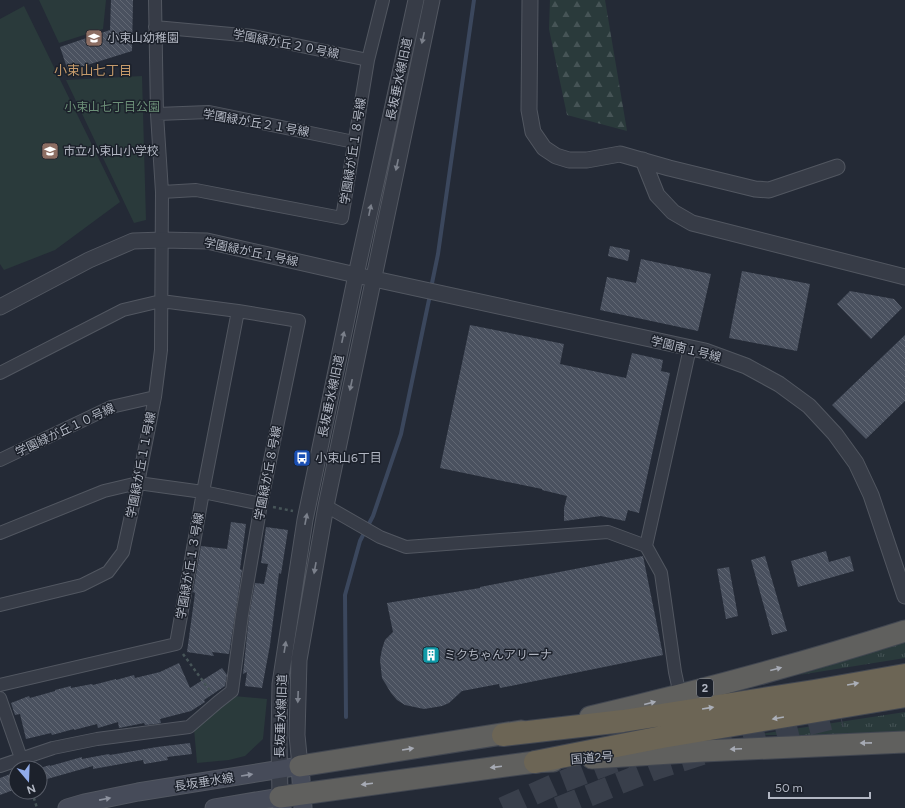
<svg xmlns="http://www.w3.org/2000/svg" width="905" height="808" viewBox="0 0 905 808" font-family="Figtree,'Noto Sans JP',sans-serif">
<defs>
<pattern id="grass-tufts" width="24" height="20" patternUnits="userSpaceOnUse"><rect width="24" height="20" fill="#2a3a3b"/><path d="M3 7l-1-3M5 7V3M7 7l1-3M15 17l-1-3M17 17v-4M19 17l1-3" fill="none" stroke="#465456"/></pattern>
<pattern id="forest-firs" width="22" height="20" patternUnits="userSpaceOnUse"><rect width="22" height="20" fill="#2a3a3b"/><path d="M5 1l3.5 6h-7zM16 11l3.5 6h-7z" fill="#465456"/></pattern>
<pattern id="building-back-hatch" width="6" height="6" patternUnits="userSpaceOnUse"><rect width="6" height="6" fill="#4a515f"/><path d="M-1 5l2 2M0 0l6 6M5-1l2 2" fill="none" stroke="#626874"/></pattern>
</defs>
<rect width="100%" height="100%" fill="#242a36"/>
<path fill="url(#grass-tufts)" d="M 905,641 L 905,658 L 799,675 Z
M 905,712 L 905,735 L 753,735 Z"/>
<path fill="url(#forest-firs)" d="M 550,0 L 605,0 L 627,131 L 567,115 L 549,29 Z"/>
<path fill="#2a3a3b" d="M 39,0 L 106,0 L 103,29 L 59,43 Z
M 24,6 L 120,202 L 55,250 L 4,270 L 0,264 L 0,19 Z
M 142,76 L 146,220 L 134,223 L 66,80 Z
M 234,696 L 267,699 L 263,739 L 245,756 L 229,760 L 197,763 L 194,729 Z"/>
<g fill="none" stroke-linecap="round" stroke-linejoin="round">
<path stroke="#3b475d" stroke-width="4" d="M 431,288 L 438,254 L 474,0
M 346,717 L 345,595 L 360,541 L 373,516 L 401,434 L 430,295"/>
</g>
<path fill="url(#building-back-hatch)" d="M 111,0 L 133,0 L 132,51 L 68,71 L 60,47 L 110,30 Z
M 610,246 L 630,250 L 628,261 L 608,256 Z
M 641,259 L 711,274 L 698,331 L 600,310 L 607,277 L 636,283 Z
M 742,271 L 810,284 L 797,351 L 729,338 Z
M 850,291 L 894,299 L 902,308 L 871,339 L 837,304 Z
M 470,325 L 564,344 L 560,364 L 626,378 L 632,353 L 663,360 L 661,371 L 670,373 L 639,513 L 628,510 L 625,521 L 601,516 L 564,521 L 564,508 L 567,496 L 542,490 L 542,489 L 440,468 Z
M 905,335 L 905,401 L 866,439 L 832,405 Z
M 231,522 L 246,524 L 240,569 L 242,570 L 229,654 L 212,652 L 214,656 L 187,652 L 195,593 L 193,592 L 201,546 L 227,549 Z
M 266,527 L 288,530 L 281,574 L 279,573 L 270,645 L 262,688 L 245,686 L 247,672 L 243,674 L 249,616 L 255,583 L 264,584 L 268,564 L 261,563 Z
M 826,551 L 829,562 L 850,556 L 854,571 L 798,587 L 791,561 Z
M 643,556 L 663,655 L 500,688 L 499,684 L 462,691 L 449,703 L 442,706 L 424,709 L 405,705 L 397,700 L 391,693 L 382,678 L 380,660 L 382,649 L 385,640 L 393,632 L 387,603 L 480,588 L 480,587 Z
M 765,556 L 787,631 L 772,635 L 751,560 Z
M 729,567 L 738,616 L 726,619 L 717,569 Z
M 179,663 L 190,688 L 222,668 L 227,675 L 225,686 L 204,700 L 205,702 L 191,711 L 160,719 L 161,723 L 156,724 L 145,725 L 144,723 L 119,728 L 118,722 L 98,728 L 97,724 L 74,730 L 74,729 L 52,735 L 51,733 L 26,739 L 20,714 L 15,715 L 11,703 L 29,696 L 30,698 L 55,691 L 55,690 L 71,686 L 71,688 L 92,684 L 93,685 L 116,679 L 116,680 L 134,675 L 135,678 L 160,672 Z
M 190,743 L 192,754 L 167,757 L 168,760 L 144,764 L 143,760 L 93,769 L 93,766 L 40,781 L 40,768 L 50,765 L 50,766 L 82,757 L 82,759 L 109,754 L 110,755 L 157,747 Z
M 13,773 L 16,781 L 16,789 L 0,795 L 0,778 Z"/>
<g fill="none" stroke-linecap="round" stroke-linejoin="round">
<path stroke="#393f4b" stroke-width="22" stroke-dasharray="22 11" stroke-linecap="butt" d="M 503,808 L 556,784 L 626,757
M 558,808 L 655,769 L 743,741 L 841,716"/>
<defs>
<path id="minor" d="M 155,27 L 253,36 L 368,60
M 157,114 L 209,112 L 354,142
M 162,192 L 196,190 L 342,218 L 368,60 L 383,0
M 0,373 L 123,310 L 161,301 L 238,311 L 299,321 L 261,504 L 242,615 L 232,691 L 218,702 L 189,727 L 97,739 L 53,748 L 0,766
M 0,460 L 111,407 L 155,397
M 326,506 L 380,537 L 406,547 L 608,532 L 646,546
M 0,533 L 104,491 L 138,483 L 203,492 L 261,504
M 0,605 L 82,585 L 108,572 L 123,552 L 138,483 L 155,397 L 161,350 L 162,192 L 157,114 L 155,0
M 0,685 L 176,644 L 203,492 L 238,311
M 680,695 L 675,672 L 661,573 L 646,546 L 690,348
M 0,698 L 21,758"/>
<path id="tertiary" d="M 530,0 L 529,110 L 533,132 L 544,148 L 556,156 L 569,160 L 587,160 L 620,154 L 669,168 L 755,189 L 769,190 L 837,167
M 643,160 L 657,195 L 673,212 L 692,223 L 905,277
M 0,307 L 89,260 L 133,241 L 163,240 L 207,241 L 356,275 L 705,351 L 746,366 L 779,384 L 809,406 L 835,434 L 856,463 L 871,495 L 905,596
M 300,766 L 297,735 L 299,660 L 326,506 L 432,0
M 280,797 L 279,740 L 280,684 L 305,520 L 356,275 L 416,0"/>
<path id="secondary" d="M 67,808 L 84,803 L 138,792 L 300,766 L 303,808
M 214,808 L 280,797 L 282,808"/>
<path id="trunk" d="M 590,717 C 696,692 801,664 905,631
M 592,758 L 703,751 L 905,742
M 300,766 L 521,731
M 280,797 L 535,762 L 553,761"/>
<path id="motorway" d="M 503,735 L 623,721 L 814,691 L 905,675
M 535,762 L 662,737 L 905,696"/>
</defs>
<use href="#minor" stroke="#525761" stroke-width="14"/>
<use href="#tertiary" stroke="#525761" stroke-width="17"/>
<use href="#secondary" stroke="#525761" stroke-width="19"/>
<use href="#trunk" stroke="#424751" stroke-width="23"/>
<use href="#motorway" stroke="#424751" stroke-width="24"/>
<path stroke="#475558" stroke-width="2.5" stroke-dasharray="3 3" stroke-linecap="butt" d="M 273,507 L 293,511
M 183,654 L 211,692
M 32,792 L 37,808"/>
<use href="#minor" stroke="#373c47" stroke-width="12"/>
<use href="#tertiary" stroke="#373c47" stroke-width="15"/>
<use href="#secondary" stroke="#464b59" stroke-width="17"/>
<use href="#trunk" stroke="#60605e" stroke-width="21"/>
<use href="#motorway" stroke="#6c6555" stroke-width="22"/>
</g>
<defs><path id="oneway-solid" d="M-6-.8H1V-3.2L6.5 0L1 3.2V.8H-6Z"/></defs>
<g fill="#7b808b">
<use href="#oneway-solid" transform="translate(423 38) rotate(102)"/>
<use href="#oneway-solid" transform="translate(397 165) rotate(102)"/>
<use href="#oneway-solid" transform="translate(370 210) rotate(-78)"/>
<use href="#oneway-solid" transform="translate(343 337) rotate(-78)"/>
<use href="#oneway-solid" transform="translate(351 385) rotate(102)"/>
<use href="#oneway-solid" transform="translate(306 519) rotate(-79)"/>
<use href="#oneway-solid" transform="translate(315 568) rotate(100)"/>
<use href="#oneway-solid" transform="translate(285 647) rotate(-81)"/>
<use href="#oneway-solid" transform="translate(298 697) rotate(92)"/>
</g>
<g fill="#a6aab4">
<use href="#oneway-solid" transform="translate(776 669) rotate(-15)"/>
<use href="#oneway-solid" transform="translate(650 703) rotate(-14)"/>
<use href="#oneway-solid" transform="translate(866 743) rotate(179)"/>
<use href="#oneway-solid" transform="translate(408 749) rotate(-9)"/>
<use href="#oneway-solid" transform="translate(736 749) rotate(177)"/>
<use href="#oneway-solid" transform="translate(496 767) rotate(173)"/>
<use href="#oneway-solid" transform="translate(367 784) rotate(173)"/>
</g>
<g fill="#abafb8">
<use href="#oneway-solid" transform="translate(853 684) rotate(-10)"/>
<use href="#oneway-solid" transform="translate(708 708) rotate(-9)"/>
<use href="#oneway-solid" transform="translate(778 718) rotate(170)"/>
</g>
<g fill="#8c919e">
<use href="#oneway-solid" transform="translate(247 775) rotate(-9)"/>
<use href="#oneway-solid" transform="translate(105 799) rotate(-11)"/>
</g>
<defs>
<symbol id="school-square" viewBox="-11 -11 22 22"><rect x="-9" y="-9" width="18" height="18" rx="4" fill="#8d6e63" stroke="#1c212b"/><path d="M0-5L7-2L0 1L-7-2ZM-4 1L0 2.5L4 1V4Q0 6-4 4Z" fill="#fff"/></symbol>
<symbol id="bus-square" viewBox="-11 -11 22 22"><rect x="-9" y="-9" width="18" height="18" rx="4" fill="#1a4fb4" stroke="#1c212b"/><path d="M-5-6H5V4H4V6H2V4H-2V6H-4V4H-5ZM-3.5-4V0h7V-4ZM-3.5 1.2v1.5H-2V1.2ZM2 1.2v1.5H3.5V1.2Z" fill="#fff"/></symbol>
<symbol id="building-square" viewBox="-11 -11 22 22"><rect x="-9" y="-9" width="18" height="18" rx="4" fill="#0f9aa8" stroke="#1c212b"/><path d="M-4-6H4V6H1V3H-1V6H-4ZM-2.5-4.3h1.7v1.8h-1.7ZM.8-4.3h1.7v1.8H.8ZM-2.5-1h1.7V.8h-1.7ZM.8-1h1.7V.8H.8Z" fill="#fff"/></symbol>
</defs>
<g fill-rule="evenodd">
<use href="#school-square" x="84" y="28" width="20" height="20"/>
<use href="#school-square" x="40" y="141" width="20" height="20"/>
<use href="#bus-square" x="292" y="448" width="20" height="20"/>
<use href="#building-square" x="421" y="645" width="20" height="20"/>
</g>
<g text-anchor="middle" stroke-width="3" stroke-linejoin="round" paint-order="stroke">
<rect fill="#1c212b" stroke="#858a95" stroke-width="1" x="697" y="679" width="16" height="18" rx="3"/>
<g font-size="11" font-weight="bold" fill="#b2b7c3">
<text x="705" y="692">2</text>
</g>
<g font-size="12" fill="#b2b7c3" stroke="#1c212b" text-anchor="start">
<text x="107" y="42">小束山幼稚園</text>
<text x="63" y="155">市立小束山小学校</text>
<text x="315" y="462">小束山6丁目</text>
<text x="444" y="659">ミクちゃんアリーナ</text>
</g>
<g font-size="12" fill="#b2b7c3" stroke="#1c212b">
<text transform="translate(286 44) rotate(11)" y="4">学園緑が丘２０号線</text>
<text transform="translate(399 79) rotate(-78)" y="4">長坂垂水線旧道</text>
<text transform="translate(256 123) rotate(10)" y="4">学園緑が丘２１号線</text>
<text transform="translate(353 151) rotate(-81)" y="4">学園緑が丘１８号線</text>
<text transform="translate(251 252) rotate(12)" y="4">学園緑が丘１号線</text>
<text transform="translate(686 349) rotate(14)" y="4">学園南１号線</text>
<text transform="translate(331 396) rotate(-78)" y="4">長坂垂水線旧道</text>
<text transform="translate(65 430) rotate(-25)" y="4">学園緑が丘１０号線</text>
<text transform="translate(141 465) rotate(-79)" y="4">学園緑が丘１１号線</text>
<text transform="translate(268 473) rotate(-79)" y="4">学園緑が丘８号線</text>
<text transform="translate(190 566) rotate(-80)" y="4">学園緑が丘１３号線</text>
<text transform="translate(281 716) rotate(-88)" y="4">長坂垂水線旧道</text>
<text transform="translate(592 758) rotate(-4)" y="4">国道2号</text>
<text transform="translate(204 782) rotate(-9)" y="4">長坂垂水線</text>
</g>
<g font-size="12" fill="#6c9078" stroke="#1c212b">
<text x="112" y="111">小束山七丁目公園</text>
</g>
<g font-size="13" fill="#c59a6b" stroke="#1c212b">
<text x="93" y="75">小束山七丁目</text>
</g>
</g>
<g transform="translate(28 780) rotate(161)"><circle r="19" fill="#1c212b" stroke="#585d68"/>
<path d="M0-3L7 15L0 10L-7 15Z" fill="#90abea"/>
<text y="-6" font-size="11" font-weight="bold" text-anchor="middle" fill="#b2b7c3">N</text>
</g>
<path d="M769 792v6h101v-6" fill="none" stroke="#b2b7c3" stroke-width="2"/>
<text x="775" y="792" font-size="12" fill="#b2b7c3" stroke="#1c212b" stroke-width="3" paint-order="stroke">50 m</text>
</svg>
